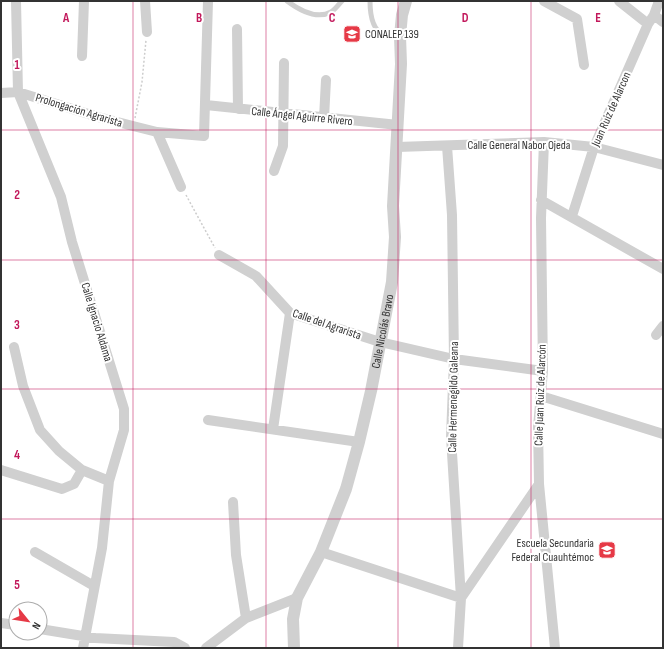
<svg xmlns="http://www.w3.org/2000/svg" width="664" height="649" viewBox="0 0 664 649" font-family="'Sofia Sans Condensed',sans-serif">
<rect width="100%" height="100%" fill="#fff"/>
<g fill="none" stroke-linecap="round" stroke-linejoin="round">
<path stroke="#cdcdcd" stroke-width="1.5" stroke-dasharray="2 2" stroke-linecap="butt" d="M 135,118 L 142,82 L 146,40
M 186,195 L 215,248"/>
<path stroke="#d0d0d0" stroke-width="5" d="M 287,1 C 299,10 316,20 331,12 C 335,10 339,4 342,1
M 370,1 C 370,12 372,30 384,35 C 388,36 395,36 399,36"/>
<path stroke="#d0d0d0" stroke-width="10" d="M 16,1 L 18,92 L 61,197 L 72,242 L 124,409 L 124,430 L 109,481 L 102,548 L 83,648
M 145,1 L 147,32
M 544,1 L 577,19 L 584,65
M 619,1 L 648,24
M 654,15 L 659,1
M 237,29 L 238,109
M 82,56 L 84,1
M 1,93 L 18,92 L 98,117 L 133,126 L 157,132 L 204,136 L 208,1
M 206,105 L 398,125
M 324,118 L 326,80
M 157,132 L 181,187
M 544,142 L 541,218 L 543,371 L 538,427 L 539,484 L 555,648
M 447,146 L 452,215 L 454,359 L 451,437 L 461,598 L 458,648
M 397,147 L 544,142 L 594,147 L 663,165
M 274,171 L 283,146 L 284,63
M 541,200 L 663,269
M 572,216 L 594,147 L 648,24 L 654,15 L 663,22
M 219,255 L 256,276 L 290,313 L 380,342 L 454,359 L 543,371
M 656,335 L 663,326
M 14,347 L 23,386 L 40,430 L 59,451 L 82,470 L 109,481
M 541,396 L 663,434
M 208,420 L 359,442
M 273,429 L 290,313
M 1,470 L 62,489 L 74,484 L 82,470
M 233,502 L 236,555 L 246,618
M 35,552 L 94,586
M 321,552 L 461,598 L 539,484
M 1,623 L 16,625
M 40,629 L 95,638 L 174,642 L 185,648
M 206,648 L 246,618 L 297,598"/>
<path stroke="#d0d0d0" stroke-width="12" id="s1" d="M 294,648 L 293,619 L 297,598 L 321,552 L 346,489 L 359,442 L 371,391 L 392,282 L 395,237 L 393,206 L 401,64 L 400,36 L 402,15 L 406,1"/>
</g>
<path fill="none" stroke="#c2185b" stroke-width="1" stroke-opacity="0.55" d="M 133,1 L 133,648M 266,1 L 266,648M 398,1 L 398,648M 531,1 L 531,648M 1,130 L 663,130M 1,260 L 663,260M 1,389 L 663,389M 1,519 L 663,519"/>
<defs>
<symbol id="school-square" viewBox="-11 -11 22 22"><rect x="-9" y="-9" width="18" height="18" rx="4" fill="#e63946" stroke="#fff"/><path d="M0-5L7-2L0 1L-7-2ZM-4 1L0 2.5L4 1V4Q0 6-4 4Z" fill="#fff"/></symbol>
</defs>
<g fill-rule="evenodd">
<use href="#school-square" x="342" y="24" width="20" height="20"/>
<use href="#school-square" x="597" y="540" width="20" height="20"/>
</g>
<g text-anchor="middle" stroke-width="4" stroke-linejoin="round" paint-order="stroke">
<g font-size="12" fill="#333" stroke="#fff" text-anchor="start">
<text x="365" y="38">CONALEP 139</text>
<text x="594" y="547" text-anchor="end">Escuela Secundaria<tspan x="594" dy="14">Federal Cuauhtémoc</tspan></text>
</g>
<g font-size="12" fill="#333" stroke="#fff">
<text transform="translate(611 109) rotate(-66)" y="4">Juan Ruiz de Alarcon</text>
<text transform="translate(79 110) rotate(17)" y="4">Prolongación Agrarista</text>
<text transform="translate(302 116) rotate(6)" y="4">Calle Ángel Aguirre Rivero</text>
<text x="519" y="149">Calle General Nabor Ojeda</text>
<text transform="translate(97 322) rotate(73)" y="4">Calle Ignacio Aldama</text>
<text transform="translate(327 324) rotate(19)" y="4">Calle del Agrarista</text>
<text dy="4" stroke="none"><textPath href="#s1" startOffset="332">Calle Nicolás Bravo</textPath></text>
<text transform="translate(540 395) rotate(-88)" y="4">Calle Juan Ruiz de Alarcón</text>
<text transform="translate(453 397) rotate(-89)" y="4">Calle Hermenegildo Galeana</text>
</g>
</g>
<g font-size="13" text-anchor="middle" font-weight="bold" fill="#c2185b" stroke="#fff" stroke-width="4" stroke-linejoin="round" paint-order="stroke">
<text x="66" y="22">A</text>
<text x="199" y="22">B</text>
<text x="332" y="22">C</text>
<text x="465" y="22">D</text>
<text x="598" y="22">E</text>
<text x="17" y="69">1</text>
<text x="17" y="199">2</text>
<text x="17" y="329">3</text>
<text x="17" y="459">4</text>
<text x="17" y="589">5</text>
</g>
<rect width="664" height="649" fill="none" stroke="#333333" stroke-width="4"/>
<g transform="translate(28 621) rotate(120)"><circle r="19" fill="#ffffff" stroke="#adadad"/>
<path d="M0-3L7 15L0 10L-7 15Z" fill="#e63946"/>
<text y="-6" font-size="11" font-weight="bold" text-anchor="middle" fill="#333333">N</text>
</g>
</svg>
